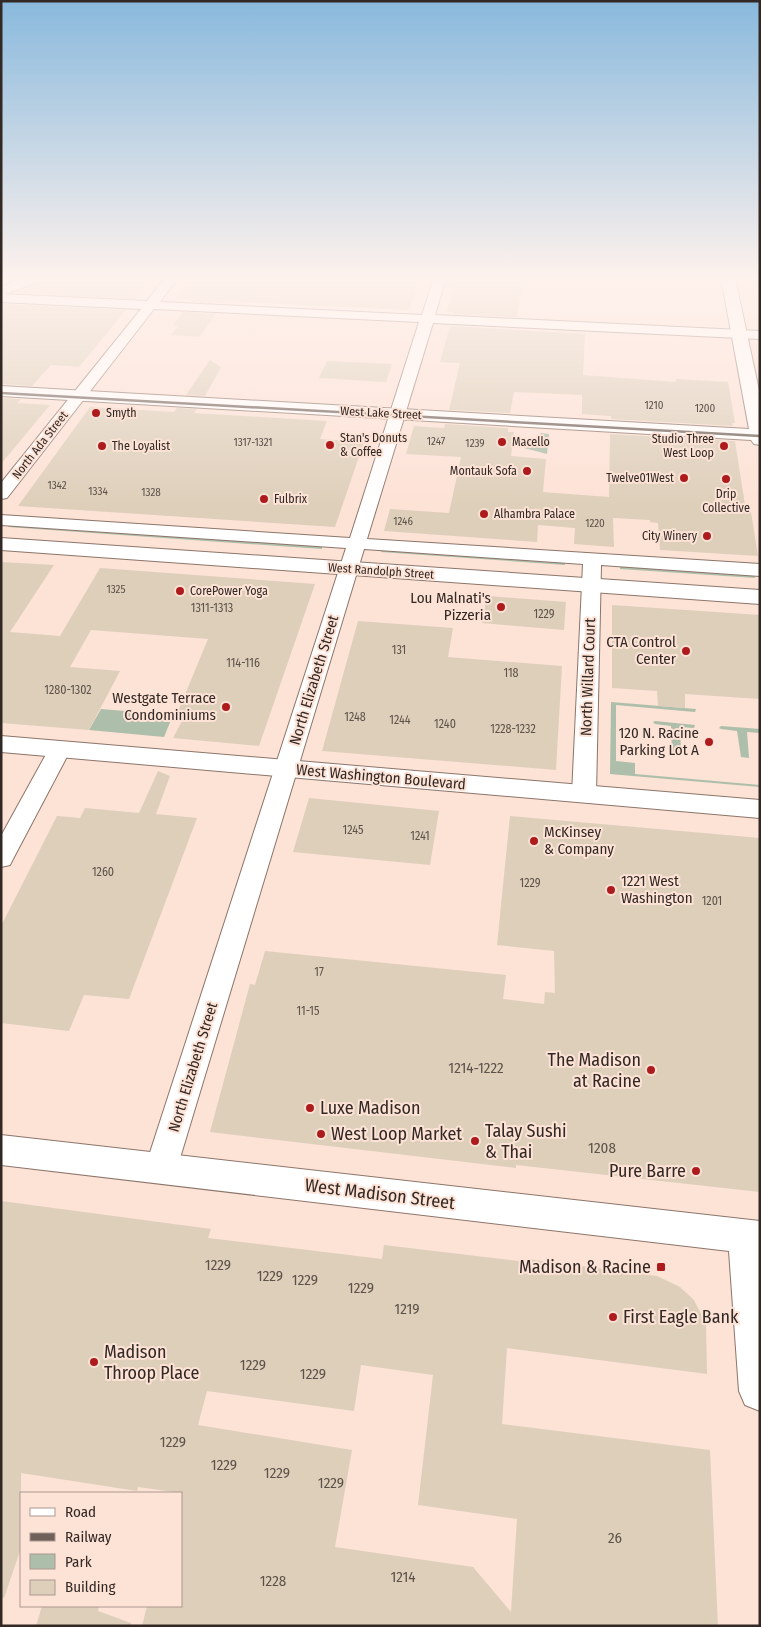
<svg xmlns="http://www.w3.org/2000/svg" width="761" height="1627" viewBox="0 0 761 1627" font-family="'Fira Sans Condensed',sans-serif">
<rect width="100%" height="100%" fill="#fde2d6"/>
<path fill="#adbeaa" d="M 305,278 L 420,278 L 418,284 Z
M 541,433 L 549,434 L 547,454 L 524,448 L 523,446 C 527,439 537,440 541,433 Z
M 10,524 L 322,546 L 322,549 L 8,527 Z
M 382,550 L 565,562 L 565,565 L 381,552 Z
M 620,566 L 754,575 L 755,578 L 620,569 Z
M 611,702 L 696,709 L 695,712 L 616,705 L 616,761 L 635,763 L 635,774 L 760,785 L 760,787 L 610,774 Z
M 101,709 L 173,715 L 164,737 L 89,730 Z
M 655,721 L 695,725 L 694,728 L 680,727 L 681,752 L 672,752 L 671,726 L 655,724 L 653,722 Z
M 721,726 L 760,729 L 760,733 L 747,732 L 749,758 L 741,757 L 737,731 L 721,729 L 719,728 Z"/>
<path fill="#decfba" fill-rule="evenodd" d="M 50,278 L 126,279 L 152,278 L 135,299 L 16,293 Z
M 191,278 L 305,278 L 418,284 L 409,310 L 225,301 L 224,303 L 191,302 L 193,299 L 176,298 Z
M 456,278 L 523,278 L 517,317 L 453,314 L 453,312 L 447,312 Z
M 1,304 L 126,310 L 79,367 L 51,365 L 32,386 L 1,384 Z
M 183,312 L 216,314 L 199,337 L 171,335 L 178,326 L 173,325 Z
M 450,326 L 585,334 L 583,375 L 676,382 L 676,379 L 728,382 L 735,423 L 732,423 L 733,426 L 611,419 L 611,416 L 582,414 L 582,395 L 514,392 L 510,413 L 449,410 L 460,363 L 440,362 Z
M 210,360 L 221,367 L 205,396 L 186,395 Z
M 327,361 L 392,364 L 386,382 L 319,378 Z
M 1,398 L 21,399 L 17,403 L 50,405 L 1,464 Z
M 90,407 L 174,412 L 177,408 L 197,409 L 194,413 L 327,421 L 320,439 L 364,442 L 335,527 L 18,506 Z
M 445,424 L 508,428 L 508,432 L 514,432 L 511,456 L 546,459 L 543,492 L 609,497 L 610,434 L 735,441 L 745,505 L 750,506 L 758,556 L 660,550 L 658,523 L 650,522 L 650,520 L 613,518 L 614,547 L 574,544 L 575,528 L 538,525 L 537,542 L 384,531 L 390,509 L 449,513 L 461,457 L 406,454 L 414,426 L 444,428 Z
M 1,562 L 54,565 L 10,632 L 60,636 L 100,568 L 315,584 L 259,746 L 173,738 L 182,721 L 174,721 L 208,639 L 91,630 L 70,667 L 120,671 L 89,730 L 1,723 Z
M 487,596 L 566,602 L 564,630 L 482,623 Z
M 612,605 L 760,615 L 760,699 L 685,694 L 685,708 L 658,706 L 657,691 L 612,688 Z
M 358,621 L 453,628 L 448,657 L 562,666 L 556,770 L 322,751 Z
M 158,771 L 170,776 L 156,814 L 197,818 L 129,999 L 84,995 L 69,1031 L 1,1023 L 1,926 L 57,816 L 80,818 L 85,808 L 139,813 Z
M 309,798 L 439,811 L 430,865 L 293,852 Z
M 510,816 L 760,838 L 760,1192 L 516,1165 L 516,1168 L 210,1132 L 250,984 L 255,985 L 265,951 L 506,975 L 503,999 L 544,1004 L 545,992 L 555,993 L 554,951 L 497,945 Z
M 1,1201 L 211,1229 L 208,1238 L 382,1259 L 384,1245 L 527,1262 L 527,1259 L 657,1276 L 680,1287 L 694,1300 L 706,1324 L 707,1374 L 507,1348 L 502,1424 L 710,1450 L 718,1626 L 142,1626 L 147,1606 L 181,1606 L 181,1493 L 138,1487 L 137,1491 L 21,1473 L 21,1548 L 4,1598 L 1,1597 ZM 361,1365 L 433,1375 L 418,1505 L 517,1519 L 511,1612 L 473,1567 L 335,1547 L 352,1450 L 198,1425 L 207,1391 L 354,1411 Z
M 42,1606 L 99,1606 L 98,1611 L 131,1623 L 131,1626 L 36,1626 Z"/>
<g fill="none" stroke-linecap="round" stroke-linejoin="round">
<defs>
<path id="street" d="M 165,278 L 178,278 L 160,302 L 422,315 L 434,278 L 446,278 L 435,315 L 760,331 L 760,339 L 433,323 L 367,539 L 760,564 L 760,576 L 601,565 L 596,794 L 592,799 L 584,801 L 576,799 L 572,794 L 583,564 L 364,549 L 177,1168 L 172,1177 L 161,1181 L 150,1177 L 145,1168 L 346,548 L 1,525 L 1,515 L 350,538 L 419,322 L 154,309 L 7,498 L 1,499 L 1,483 L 141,309 L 1,302 L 1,294 L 147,301 Z
M 60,742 L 68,744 L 71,749 L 13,859 L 10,865 L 1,867 L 1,836 L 49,749 L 52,744 Z"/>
<path id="secondary" d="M 21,278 L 41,278 L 39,281 L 1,296 L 1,287 Z
M 721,278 L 735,278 L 760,395 L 760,445 L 754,444 L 751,440 L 1,396 L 1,386 L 749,429 Z
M 1,538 L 760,590 L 760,604 L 1,550 Z
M 1,736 L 760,800 L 760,818 L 1,752 Z
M 1,1135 L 760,1221 L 760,1411 L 745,1405 L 739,1391 L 729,1251 L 1,1165 Z"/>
</defs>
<use href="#street" stroke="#8c756a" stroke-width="2"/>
<use href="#secondary" stroke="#8c756a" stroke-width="2"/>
<use href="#street" fill="#fff" fill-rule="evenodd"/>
<use href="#secondary" fill="#fff" fill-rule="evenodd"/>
<path stroke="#6f605a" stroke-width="2.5" d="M 1,393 L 760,436"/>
</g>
<linearGradient id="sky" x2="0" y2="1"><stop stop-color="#89b9dd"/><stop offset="0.55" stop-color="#fef2ed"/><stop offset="1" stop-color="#fef2ed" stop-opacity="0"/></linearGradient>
<rect width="761" height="506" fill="url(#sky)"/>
<g fill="#ad1b1c" stroke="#fde2d6" stroke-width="2">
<circle cx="96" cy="413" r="5"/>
<circle cx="502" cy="442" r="5"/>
<circle cx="330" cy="445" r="5"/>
<circle cx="102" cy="446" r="5"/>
<circle cx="724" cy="446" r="5"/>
<circle cx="527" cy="471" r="5"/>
<circle cx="684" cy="478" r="5"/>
<circle cx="726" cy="479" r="5"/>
<circle cx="264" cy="499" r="5"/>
<circle cx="484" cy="514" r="5"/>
<circle cx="707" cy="536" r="5"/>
<circle cx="180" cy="591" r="5"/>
<circle cx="501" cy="607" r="5"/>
<circle cx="686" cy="651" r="5"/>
<circle cx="226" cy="707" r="5"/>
<circle cx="709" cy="742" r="5"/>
<circle cx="534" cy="841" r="5"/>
<circle cx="611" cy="890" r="5"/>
<circle cx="651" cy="1070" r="5"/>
<circle cx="310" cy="1108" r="5"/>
<circle cx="321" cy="1134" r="5"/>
<circle cx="475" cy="1141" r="5"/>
<circle cx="696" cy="1171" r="5"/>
<rect x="656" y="1262" width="10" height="10" rx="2.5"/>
<circle cx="613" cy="1317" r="5"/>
<circle cx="94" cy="1362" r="5"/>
</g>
<g text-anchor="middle" stroke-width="4" stroke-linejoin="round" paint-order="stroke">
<g font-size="11" fill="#5d524a">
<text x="654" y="409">1210</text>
<text x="705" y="412">1200</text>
<text x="436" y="445">1247</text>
<text x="253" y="446">1317-1321</text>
<text x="475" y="447">1239</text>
<text x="57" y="489">1342</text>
<text x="98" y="495">1334</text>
<text x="151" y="496">1328</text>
<text x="403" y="525">1246</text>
<text x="595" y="527">1220</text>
<text x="116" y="593">1325</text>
</g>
<g font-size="12" fill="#322824" stroke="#fde2d6" text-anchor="start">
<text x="106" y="417">Smyth</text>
<text x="340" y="442">Stan's Donuts<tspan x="340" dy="14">&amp; Coffee</tspan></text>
<text x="714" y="443" text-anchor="end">Studio Three<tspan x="714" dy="14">West Loop</tspan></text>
<text x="512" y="446">Macello</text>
<text x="112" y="450">The Loyalist</text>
<text x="517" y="475" text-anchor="end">Montauk Sofa</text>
<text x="674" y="482" text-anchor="end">Twelve01West</text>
<text x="726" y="498" text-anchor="middle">Drip<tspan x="726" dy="14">Collective</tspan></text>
<text x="274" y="503">Fulbrix</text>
<text x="494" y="518">Alhambra Palace</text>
<text x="697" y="540" text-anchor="end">City Winery</text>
<text x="190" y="595">CorePower Yoga</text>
</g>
<g font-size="12" fill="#322824" stroke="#fde2d6">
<text transform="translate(381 413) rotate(3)" y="4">West Lake Street</text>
<text transform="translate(40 445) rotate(-52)" y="4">North Ada Street</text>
<text transform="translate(381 571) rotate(4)" y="4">West Randolph Street</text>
</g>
<g font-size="12" fill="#5d524a">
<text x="212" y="612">1311-1313</text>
<text x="544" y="618">1229</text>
<text x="399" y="654">131</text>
<text x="243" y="667">114-116</text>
<text x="511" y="677">118</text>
<text x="68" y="694">1280-1302</text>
<text x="355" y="721">1248</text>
<text x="400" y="724">1244</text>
<text x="445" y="728">1240</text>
<text x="513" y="733">1228-1232</text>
<text x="353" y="834">1245</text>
<text x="420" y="840">1241</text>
<text x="103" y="876">1260</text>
<text x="530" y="887">1229</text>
<text x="712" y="905">1201</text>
<text x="319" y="976">17</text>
<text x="308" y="1015">11-15</text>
</g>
<g font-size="15" fill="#322824" stroke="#fde2d6" text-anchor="end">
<text x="491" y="603">Lou Malnati's<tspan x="491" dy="17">Pizzeria</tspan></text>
<text x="676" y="647">CTA Control<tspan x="676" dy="17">Center</tspan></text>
<text x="216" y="703">Westgate Terrace<tspan x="216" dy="17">Condominiums</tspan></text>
<text x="699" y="738">120 N. Racine<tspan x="699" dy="17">Parking Lot A</tspan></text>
<text x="544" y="837" text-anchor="start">McKinsey<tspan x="544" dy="17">&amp; Company</tspan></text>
<text x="621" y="886" text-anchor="start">1221 West<tspan x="621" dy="17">Washington</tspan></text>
</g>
<g font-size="15" fill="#322824" stroke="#fde2d6">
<text transform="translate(588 677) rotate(-88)" y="5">North Willard Court</text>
<text transform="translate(314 680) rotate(-73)" y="5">North Elizabeth Street</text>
<text transform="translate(381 777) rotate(5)" y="5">West Washington Boulevard</text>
<text transform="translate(193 1067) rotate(-73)" y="5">North Elizabeth Street</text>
</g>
<g font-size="15" fill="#5d524a">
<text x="476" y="1073">1214-1222</text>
<text x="602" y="1153">1208</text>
<text x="218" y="1270">1229</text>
<text x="270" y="1281">1229</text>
<text x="305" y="1285">1229</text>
<text x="361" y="1293">1229</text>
<text x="407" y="1314">1219</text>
<text x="253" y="1370">1229</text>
<text x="313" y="1379">1229</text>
<text x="173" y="1447">1229</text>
<text x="224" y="1470">1229</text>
<text x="277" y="1478">1229</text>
<text x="331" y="1488">1229</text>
<text x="615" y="1543">26</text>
<text x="403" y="1582">1214</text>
<text x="273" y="1586">1228</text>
</g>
<g font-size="18" fill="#322824" stroke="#fde2d6" text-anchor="start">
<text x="641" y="1066" text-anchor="end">The Madison<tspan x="641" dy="21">at Racine</tspan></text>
<text x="320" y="1114">Luxe Madison</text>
<text x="485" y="1137">Talay Sushi<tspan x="485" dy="21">&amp; Thai</tspan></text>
<text x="331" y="1140">West Loop Market</text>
<text x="686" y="1177" text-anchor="end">Pure Barre</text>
<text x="651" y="1273" text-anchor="end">Madison &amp; Racine</text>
<text x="623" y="1323">First Eagle Bank</text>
<text x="104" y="1358">Madison<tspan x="104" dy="21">Throop Place</tspan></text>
</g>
<g font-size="18" fill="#322824" stroke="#fde2d6">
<text transform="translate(380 1194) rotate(7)" y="6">West Madison Street</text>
</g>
</g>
<rect width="761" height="1627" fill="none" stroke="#322824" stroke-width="5"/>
<rect x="20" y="1492" width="162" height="115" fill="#fde2d6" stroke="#ac988f"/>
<rect x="30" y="1508" width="25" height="8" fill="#ffffff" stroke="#ac988f"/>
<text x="65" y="1517" font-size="15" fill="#322824">Road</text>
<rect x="30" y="1533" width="25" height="8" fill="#6f605a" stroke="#ac988f"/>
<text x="65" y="1542" font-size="15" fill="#322824">Railway</text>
<rect x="30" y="1554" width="25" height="15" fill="#adbeaa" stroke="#ac988f"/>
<text x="65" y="1567" font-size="15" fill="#322824">Park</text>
<rect x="30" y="1580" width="25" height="15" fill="#decfba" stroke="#ac988f"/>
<text x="65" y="1592" font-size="15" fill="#322824">Building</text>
</svg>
